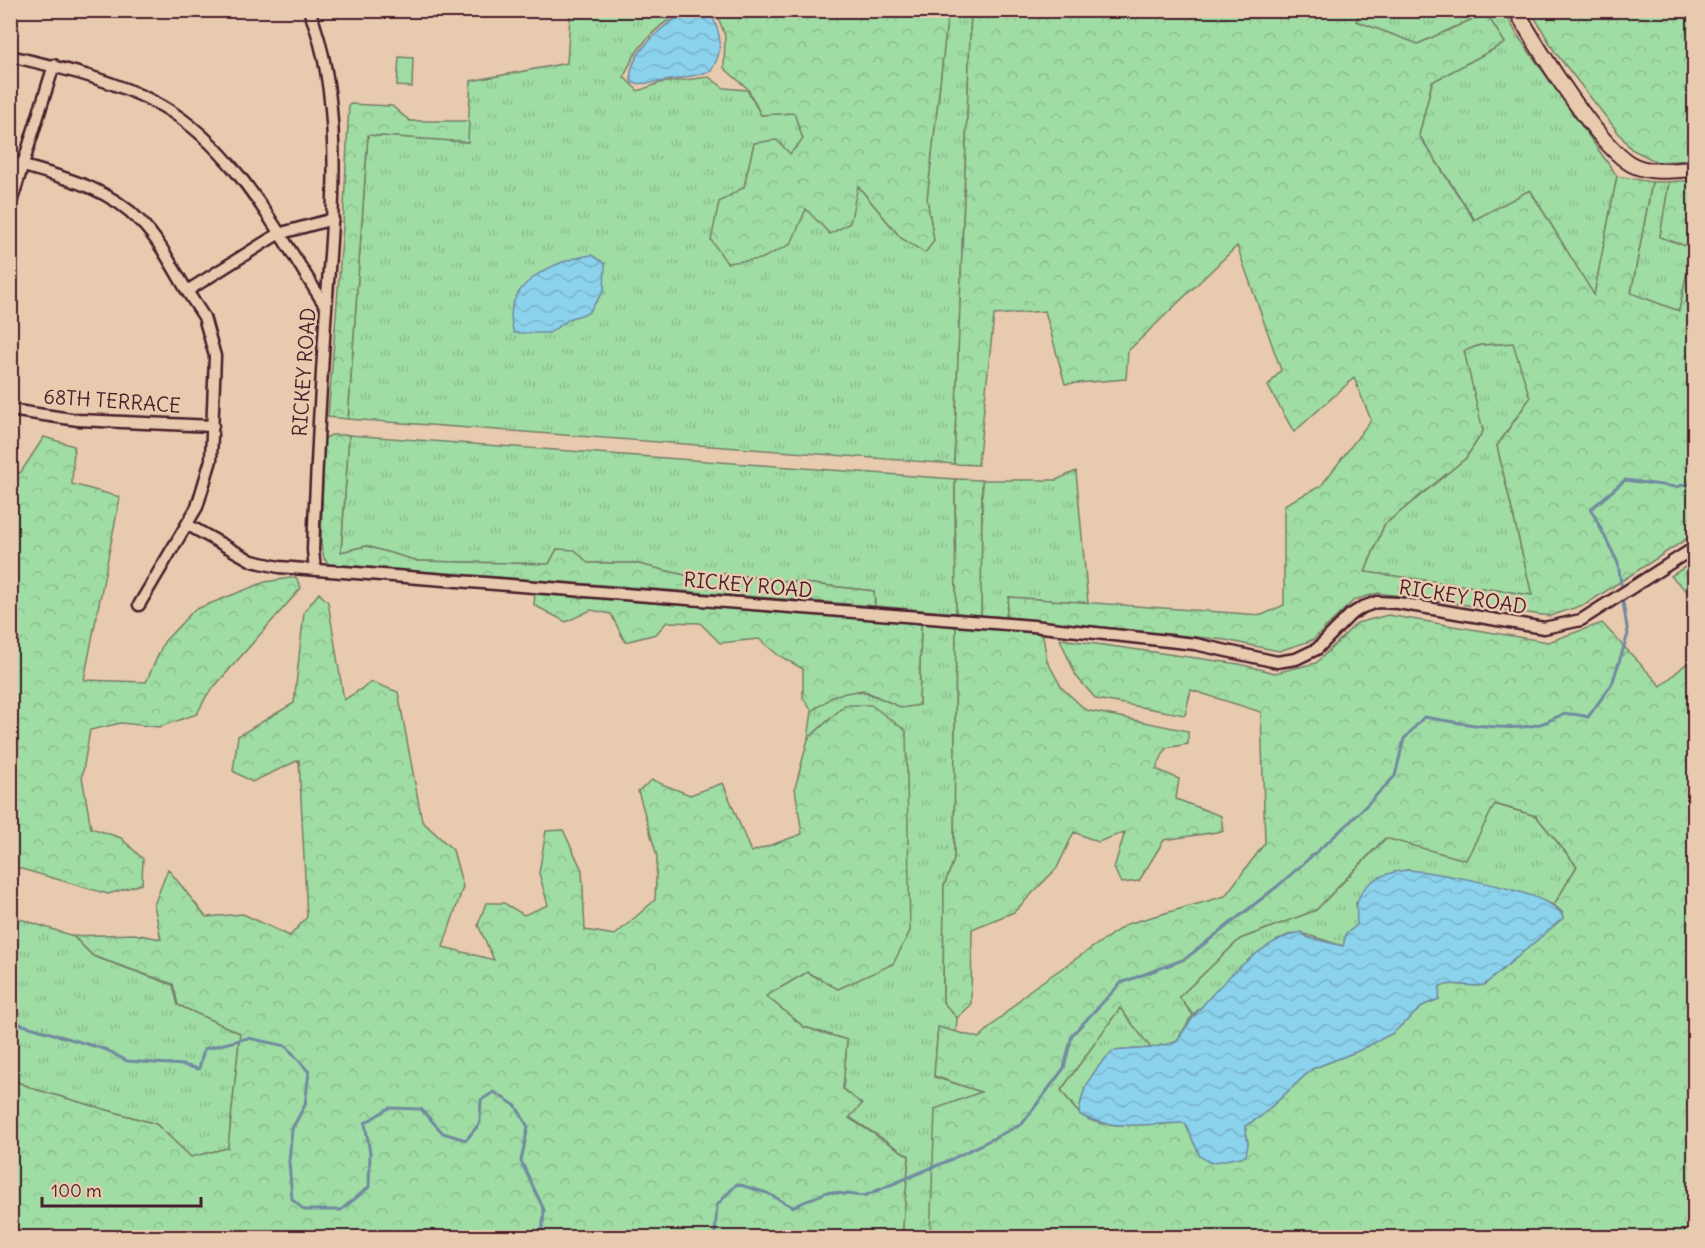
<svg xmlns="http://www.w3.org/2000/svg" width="1705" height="1248" viewBox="0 0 1705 1248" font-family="Delius,sans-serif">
<defs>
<pattern id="grass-tufts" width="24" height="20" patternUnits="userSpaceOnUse" patternTransform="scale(1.5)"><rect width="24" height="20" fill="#9fdda4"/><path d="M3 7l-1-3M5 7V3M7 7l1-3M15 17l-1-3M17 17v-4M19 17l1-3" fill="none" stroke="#8abd8d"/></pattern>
<pattern id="forest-crowns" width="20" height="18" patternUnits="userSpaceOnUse" patternTransform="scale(1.5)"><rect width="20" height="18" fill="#9fdda4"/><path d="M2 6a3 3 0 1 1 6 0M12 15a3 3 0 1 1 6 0" fill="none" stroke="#8abd8d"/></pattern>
<pattern id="water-waves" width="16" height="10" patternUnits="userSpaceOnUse" patternTransform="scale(1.5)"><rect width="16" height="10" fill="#8bd2ec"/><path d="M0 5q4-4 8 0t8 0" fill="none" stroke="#79b4cb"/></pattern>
</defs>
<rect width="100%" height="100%" fill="#e8cbaf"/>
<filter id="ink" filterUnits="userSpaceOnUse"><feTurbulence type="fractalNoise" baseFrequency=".0167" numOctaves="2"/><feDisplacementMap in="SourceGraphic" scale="12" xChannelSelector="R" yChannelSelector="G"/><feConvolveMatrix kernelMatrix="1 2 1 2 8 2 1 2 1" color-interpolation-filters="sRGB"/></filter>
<g filter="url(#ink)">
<path fill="url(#grass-tufts)" stroke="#747e68" stroke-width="1.5" d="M 588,11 L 682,11 C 655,27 635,47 624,77 L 638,91 L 660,83 L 709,77 L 724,88 L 747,90 L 761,115 L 794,112 L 803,139 L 790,154 L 754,144 L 744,187 L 806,209 L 858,186 L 901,238 L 934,241 L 927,199 L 948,11 L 971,11 L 954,464 L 348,419 L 368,135 L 467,142 L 471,81 L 567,63 L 570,16 Z
M 1360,11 L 1504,11 L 1518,36 L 1617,176 L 1594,296 L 1531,191 L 1475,220 L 1419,135 L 1432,82 L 1505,43 L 1486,13 L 1418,44 L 1355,21 Z
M 1652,182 L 1669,182 L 1660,237 L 1692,248 L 1679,311 L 1631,294 Z
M 1514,343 L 1530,398 L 1497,446 L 1532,595 L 1365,572 L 1384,525 L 1466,458 L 1483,431 L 1463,351 L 1480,345 Z
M 349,435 L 955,479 L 956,613 L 875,606 L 874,591 L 725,574 L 693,577 L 634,563 L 588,563 L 557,549 L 549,564 L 418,561 L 366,546 L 341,552 Z
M 1076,471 L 1088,603 L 1009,597 L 1006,617 L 981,615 L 982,480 L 1056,480 Z
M 921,623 L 956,626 L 954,860 L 944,886 L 943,1002 L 957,1018 L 956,1032 L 938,1028 L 934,1077 L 982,1092 L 930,1231 L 930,1237 L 902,1237 L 909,1156 L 849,1117 L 843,1089 L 847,1040 L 804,1027 L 766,996 L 807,972 L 838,989 L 893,963 L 910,931 L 845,705 L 808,739 L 812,711 C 820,706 828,697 836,694 C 874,682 884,712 919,705 Z
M 1494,804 L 1536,816 L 1577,866 L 1554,905 L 1500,887 L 1409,870 C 1380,872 1375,882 1356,903 L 1358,925 L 1346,934 L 1344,946 C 1334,944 1305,933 1299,933 C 1271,932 1214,995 1193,1015 L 1179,997 L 1240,939 L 1316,910 L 1386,838 L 1466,859 Z
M 11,916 L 73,936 L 93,956 L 173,985 L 178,1005 L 240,1033 L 228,1148 L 191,1157 L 156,1124 L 34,1089 L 11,1079 Z
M 1120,1008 L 1151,1048 L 1113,1051 C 1094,1069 1081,1088 1079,1114 L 1061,1090 Z"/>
<path fill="url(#forest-crowns)" stroke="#747e68" stroke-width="1.5" fill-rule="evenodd" d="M 716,11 L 948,11 L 927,199 L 934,241 L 925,253 L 901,238 L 858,186 L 850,223 L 830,234 L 806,209 L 791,244 L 761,259 L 727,263 L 711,240 L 719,202 L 744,187 L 754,143 L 777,140 L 790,154 L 803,139 L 794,113 L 761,115 L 748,89 L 724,68 L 725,36 Z
M 971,11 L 1360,11 L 1356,21 L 1418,44 L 1486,13 L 1505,43 L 1432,82 L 1419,135 L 1474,220 L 1530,190 L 1594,295 L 1617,176 L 1652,182 L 1631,293 L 1679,311 L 1692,248 L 1660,237 L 1669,182 L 1694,180 L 1694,534 L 1586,604 L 1550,616 L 1378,593 L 1354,600 L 1313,640 L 1279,651 L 1225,640 L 1006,617 L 1009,597 L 1262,615 L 1284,605 L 1284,505 L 1321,486 L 1371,420 L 1354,378 L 1294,432 L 1268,386 L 1281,370 L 1237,246 L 1128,351 L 1126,379 L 1065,384 L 1045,311 L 994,315 L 978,465 L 954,464 ZM 1513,343 L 1530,398 L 1497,446 L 1532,595 L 1365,572 L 1384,525 L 1466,458 L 1483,431 L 1464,351 L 1480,345 Z
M 1531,11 L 1694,11 L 1694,160 L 1657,162 L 1631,149 L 1555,52 Z
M 349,104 L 392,106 L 410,121 L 469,121 L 468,142 L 368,135 L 348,419 L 328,417 L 343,226 Z
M 331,435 L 349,435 L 341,552 L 366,546 L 418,561 L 549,564 L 557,549 L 575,550 L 588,563 L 634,563 L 693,577 L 725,574 L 874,591 L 875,606 L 329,564 L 324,559 L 321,544 L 324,439 Z
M 44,437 L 74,446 L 72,484 L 120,497 L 84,680 L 146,682 L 164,642 L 194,610 L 265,582 L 296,577 L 301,588 L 207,695 L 197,714 L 159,727 L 121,723 L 90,730 L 82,777 L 91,828 L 121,838 L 143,859 L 142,884 L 108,894 L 11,866 L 11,478 L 21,472 Z
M 955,479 L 982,480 L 981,615 L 956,613 Z
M 1694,561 L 1694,598 L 1671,576 Z
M 319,593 L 328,602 L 344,700 L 372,682 L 398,692 L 422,821 L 453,850 L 463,887 L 443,947 L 494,960 L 478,925 L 486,903 L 504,903 L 524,915 L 548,905 L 539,873 L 546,831 L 563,830 L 582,870 L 585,930 L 615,935 L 655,900 L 657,856 L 638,791 L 652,780 L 690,795 L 723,783 L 751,852 L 802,834 L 795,788 L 808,739 L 845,705 L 871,705 L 906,731 L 910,931 L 893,964 L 838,989 L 807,972 L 766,996 L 804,1027 L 847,1040 L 843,1089 L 862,1104 L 849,1118 L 909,1156 L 902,1237 L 11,1237 L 11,1079 L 34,1089 L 156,1124 L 191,1157 L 228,1148 L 240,1033 L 178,1005 L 173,984 L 93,956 L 73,936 L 134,934 L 161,939 L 154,905 L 168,869 L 206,917 L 243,914 L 290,936 L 307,917 L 299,760 L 252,782 L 233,771 L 238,736 L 294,703 L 304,612 Z
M 535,594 L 921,623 L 919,705 L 902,708 L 863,690 L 835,695 L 812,711 L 803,698 L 803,669 L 778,655 L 759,639 L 720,643 L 700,623 L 667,622 L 656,634 L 625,642 L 611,614 L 591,610 L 566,622 L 534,605 Z
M 1388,615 L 1548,642 L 1602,623 L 1661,686 L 1694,657 L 1694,1237 L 930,1238 L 935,1109 L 981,1092 L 934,1076 L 938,1027 L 979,1038 L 1030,990 L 1127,924 L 1225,896 L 1265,843 L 1261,712 L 1191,690 L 1185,715 L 1096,699 L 1076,676 L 1060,639 L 1239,664 L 1275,673 L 1316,663 L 1357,623 ZM 1495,804 L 1536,816 L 1577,866 L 1554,905 L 1562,912 L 1563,918 L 1484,985 C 1469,988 1453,981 1440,986 L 1439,999 L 1424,1005 L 1393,1033 L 1358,1051 L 1312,1069 L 1260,1117 L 1245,1126 L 1248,1143 L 1200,1156 L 1185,1123 C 1162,1123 1110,1129 1090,1120 C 1077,1115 1069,1101 1061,1090 L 1120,1008 L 1151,1048 L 1176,1042 L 1193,1015 L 1179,997 L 1240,939 L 1316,910 L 1385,838 L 1466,860 Z
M 956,626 L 1038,633 L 1043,636 L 1047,661 L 1062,688 L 1086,710 L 1188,731 L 1188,744 L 1166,748 L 1156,769 L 1179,779 L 1176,799 L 1221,816 L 1223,831 L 1164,840 L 1139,881 L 1121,883 L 1114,868 L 1125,832 L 1098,842 L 1074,832 L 1057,868 L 1014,912 L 972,929 L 971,1005 L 957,1018 L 943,1002 L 944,886 L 954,860 Z"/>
<path fill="#9fdda4" stroke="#747e68" stroke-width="1.5" d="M 399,57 L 413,58 L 412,87 L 397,86 Z"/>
<path fill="url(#water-waves)" stroke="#718a9f" stroke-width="1.5" d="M 687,11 L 710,11 C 721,34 725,48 711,71 C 695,76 646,86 632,83 C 623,58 667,21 687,11 Z
M 592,255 L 605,264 L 604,291 L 588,313 L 571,318 L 549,333 L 514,333 C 498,286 553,260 592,255 Z
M 1409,870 C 1437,873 1557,891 1563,918 L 1484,985 C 1470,988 1453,981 1440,986 L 1439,999 L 1424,1005 L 1393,1033 L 1358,1051 L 1312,1069 L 1260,1117 L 1245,1126 L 1248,1143 L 1246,1156 L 1210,1163 L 1200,1156 L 1185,1123 C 1152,1123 1108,1132 1079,1114 C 1081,1088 1094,1069 1113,1051 L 1151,1048 L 1176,1042 C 1201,1003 1254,941 1301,932 L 1307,937 L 1343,946 L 1346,934 L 1357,925 C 1357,919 1356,911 1357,905 C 1360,881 1389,871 1409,870 Z"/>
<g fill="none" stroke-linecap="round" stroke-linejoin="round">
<path stroke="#718a9f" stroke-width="3" d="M 1621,584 L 1618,563 L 1591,509 L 1625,480 L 1676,487 L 1694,482
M 10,1021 L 107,1050 L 127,1061 L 183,1065 L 199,1069 L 204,1049 L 248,1038 L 286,1046 L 309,1072 L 305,1105 L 292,1129 L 289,1162 L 292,1199 L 304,1210 L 341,1210 L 369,1187 L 370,1153 L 365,1123 L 389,1108 L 421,1109 L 443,1133 L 466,1140 L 480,1123 L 481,1100 L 494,1092 L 516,1106 L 528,1127 L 521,1161 L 544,1210 L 542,1238
M 711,1238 L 715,1235 L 717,1205 L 737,1184 L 767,1193 L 793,1207 L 827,1192 L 864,1196 L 950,1160 L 1022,1124 L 1064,1068 L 1072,1035 L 1121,983 L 1185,959 L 1279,885 L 1348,824 L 1395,776 L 1404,739 L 1424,717 C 1454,722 1501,731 1531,726 C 1559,722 1554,708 1588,717 L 1612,684 L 1628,634 L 1623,602"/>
<defs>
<path id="minor" d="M 309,10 C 346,101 332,226 325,322 C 320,398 316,474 313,550 L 315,570
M 10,56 C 62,68 115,80 162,106 C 236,148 281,238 326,307
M 10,162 C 56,176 106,185 140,221 C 160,241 173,268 187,291
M 10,206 L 54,65
M 10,410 L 78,420 L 213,426
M 188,525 L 252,561 L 279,567 L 1033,626 L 1195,644 L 1277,662 L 1296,659 L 1317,649 L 1350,615 L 1363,607 L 1377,602 L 1398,603 L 1544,628 L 1581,620 L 1694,548
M 139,605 L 197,507 L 211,460 L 215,356 L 204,317 L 187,291 L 278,234 L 333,219"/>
<path id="tertiary" d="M 1516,10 C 1535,44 1602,153 1635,166 C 1654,174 1675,170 1694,169"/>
</defs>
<use href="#minor" stroke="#4a1f2b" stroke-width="15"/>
<use href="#tertiary" stroke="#4a1f2b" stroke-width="18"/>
<use href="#minor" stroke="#e8cbaf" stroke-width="10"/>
<use href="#tertiary" stroke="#e8cbaf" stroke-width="14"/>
</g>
</g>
<g text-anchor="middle" stroke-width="5" stroke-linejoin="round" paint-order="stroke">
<g font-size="20" fill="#4a1f2b" stroke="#e8cbaf">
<text transform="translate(304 372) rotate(-86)" y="7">RICKEY ROAD</text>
<text transform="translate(112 401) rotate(4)" y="7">68TH TERRACE</text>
<text transform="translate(748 585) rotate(5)" y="7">RICKEY ROAD</text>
<text transform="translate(1463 597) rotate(9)" y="7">RICKEY ROAD</text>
</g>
</g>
<rect width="1705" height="1248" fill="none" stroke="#e8cbaf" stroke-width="36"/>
<rect x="18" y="18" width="1669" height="1212" fill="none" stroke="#4a1f2b" stroke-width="2" filter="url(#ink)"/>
<path d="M42 1197v9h159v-9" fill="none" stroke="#4a1f2b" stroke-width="3"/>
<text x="51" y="1197" font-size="18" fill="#4a1f2b" stroke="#e8cbaf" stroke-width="4.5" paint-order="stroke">100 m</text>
</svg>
